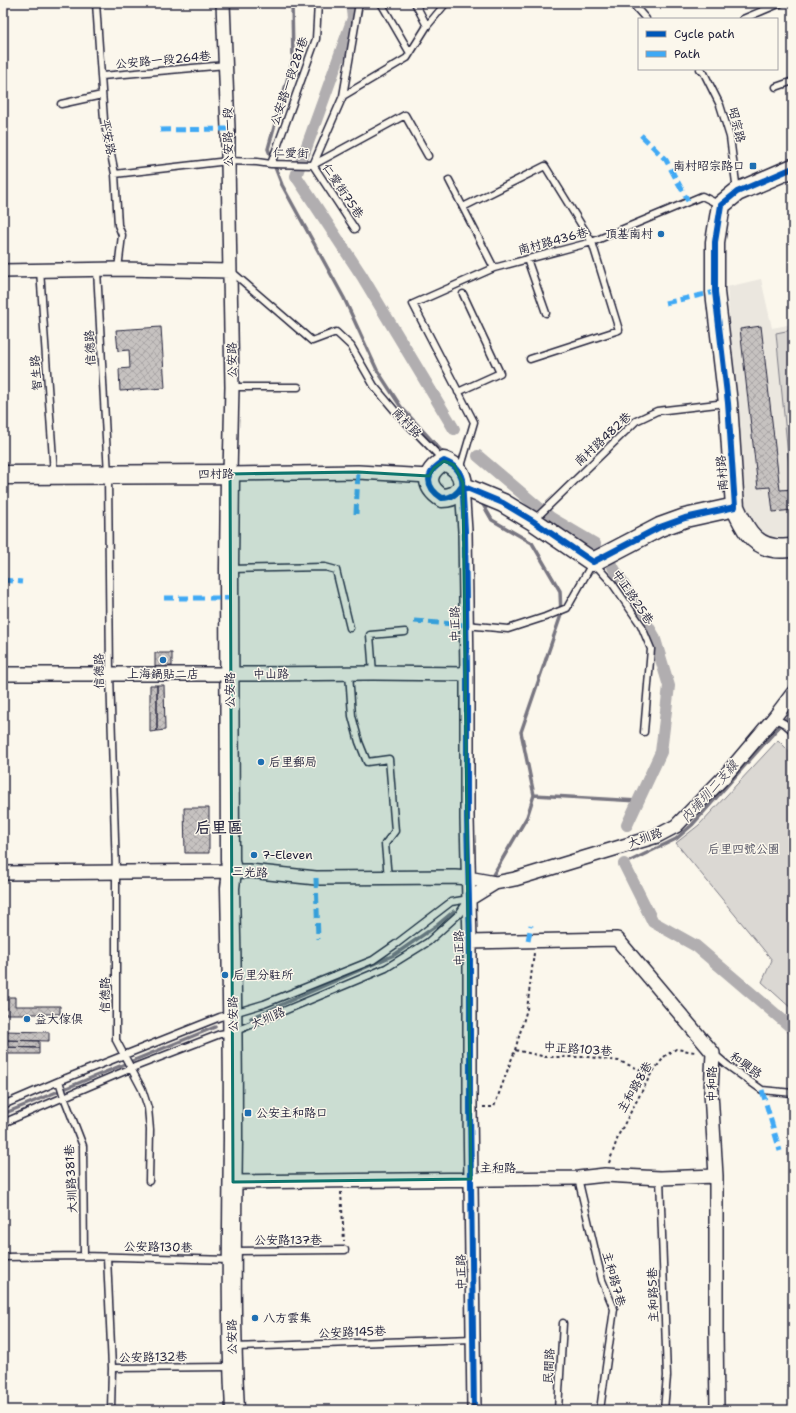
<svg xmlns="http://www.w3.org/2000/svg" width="796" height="1413" viewBox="0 0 796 1413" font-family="'Shantell Sans','LXGW WenKai TC',sans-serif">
<defs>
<pattern id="building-cross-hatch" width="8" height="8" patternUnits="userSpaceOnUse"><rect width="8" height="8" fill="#c6c2c0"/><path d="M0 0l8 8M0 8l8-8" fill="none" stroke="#aaa6a6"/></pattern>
</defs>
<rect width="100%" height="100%" fill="#fbf7ec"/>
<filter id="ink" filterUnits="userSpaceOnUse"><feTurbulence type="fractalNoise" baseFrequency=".025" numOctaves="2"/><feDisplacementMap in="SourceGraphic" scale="8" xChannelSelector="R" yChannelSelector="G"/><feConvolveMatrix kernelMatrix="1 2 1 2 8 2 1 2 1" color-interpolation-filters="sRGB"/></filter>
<g filter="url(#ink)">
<path fill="#ebe7df" d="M 761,279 L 772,328 L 793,324 L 793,541 L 780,541 L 763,535 L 744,516 L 727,287 Z"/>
<path fill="#dbd8d3" stroke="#7e7d87" d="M 791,330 L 792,340 L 793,339 L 793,486 L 791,486 L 776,333 Z
M 778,740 L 793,755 L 793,1010 L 762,982 L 772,960 L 676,843 L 699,825 Z"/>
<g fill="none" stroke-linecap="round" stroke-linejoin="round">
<path stroke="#787681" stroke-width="3.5" d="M 292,3 L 293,59 L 268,149 L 282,185 L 344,298 L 377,370 L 401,407 L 445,455
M 481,501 L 492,520 L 532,543 L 560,591 L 561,615 L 521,732 L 534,795 L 527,817 L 493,875
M 534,795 L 638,801
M 624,864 L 676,839 L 692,825 L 793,711
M 251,1018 L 394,955 L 436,926 L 454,911
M 3,1114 L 215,1027"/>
<path stroke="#b1aeb0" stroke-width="12" d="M 351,3 L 353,18 L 296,176 L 362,276 L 454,429
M 478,456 L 551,518 L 595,544
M 613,567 L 654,636 L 669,686 L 661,752 L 627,825
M 624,864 L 653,922 L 696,946 L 793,1029"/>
</g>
<path fill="url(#building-cross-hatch)" stroke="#22223b" d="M 761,326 L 780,490 L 793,489 L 793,510 L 773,512 L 770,487 L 758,488 L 740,329 Z
M 161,327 L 165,388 L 120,391 L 119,369 L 130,368 L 129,350 L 118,351 L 116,330 Z
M 155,653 L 172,653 L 172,666 L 155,667 Z
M 150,685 L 157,685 L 157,731 L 150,732 Z
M 157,685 L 164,685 L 165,730 L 157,731 Z
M 184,808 L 209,808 L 209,853 L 185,853 Z
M 3,997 L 15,997 L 15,1006 L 60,1006 L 60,1014 L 3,1014 Z
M 3,1031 L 49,1032 L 49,1041 L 3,1040 Z
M 3,1040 L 39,1041 L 39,1048 L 3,1047 Z
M 3,1047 L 39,1048 L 39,1054 L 3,1054 Z"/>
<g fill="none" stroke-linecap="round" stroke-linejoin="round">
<defs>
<path id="lane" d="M 96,3 L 104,120 L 115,174 L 118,225 L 122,235 L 118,269
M 381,3 L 410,53
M 415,3 L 427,26
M 632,3 L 646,19
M 743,19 L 781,3
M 700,69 L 704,73 L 720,105 L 730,137 L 737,191
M 102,76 L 226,65
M 776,87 L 793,81
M 343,96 L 359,3
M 61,104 L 102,95
M 271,164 L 316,39 L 318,3
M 115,174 L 228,161 L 257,162 L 271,164 L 313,165 L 405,115 L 428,156
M 449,180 L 494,268
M 463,207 L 545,166 L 592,242 L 619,330 L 530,359
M 355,229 L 313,165 L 343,96 L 407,58 L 427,26 L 446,3
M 527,259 L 546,313
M 40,270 L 54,474
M 97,270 L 108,475 L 110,674 L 116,872 L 116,1040 L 142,1089 L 148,1108 L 150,1130 L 149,1181
M 232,272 L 312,341 L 336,332 L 351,346 L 374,386 L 396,412 L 443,460
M 232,387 L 298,387
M 458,392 L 500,373 L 463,294
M 460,470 L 474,422 L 413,304 L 494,268 L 592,242 L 702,196 L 720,205
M 534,520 L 636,421 L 657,411 L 726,403
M 231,569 L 325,567 L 336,570 L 350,628
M 466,625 L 508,629 L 545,617 L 567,608 L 593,562 L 612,583 L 641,625 L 651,649 L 644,732
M 349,673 L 352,716 L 359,742 L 367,762 L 389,759 L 395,831 L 385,844 L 388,878
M 373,673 L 370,635 L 405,632
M 774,718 L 785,724 L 793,731
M 713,1053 L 727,1065 L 762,1090 L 793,1093
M 59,1081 L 64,1097 L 83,1146 L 84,1256
M 3,1105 L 59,1081 L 220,1017 L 264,1004 L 373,960 L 396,944 L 451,902 L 469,899
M 3,1123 L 132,1068 L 220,1034 L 233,1032 L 248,1026 L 386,968 L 428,942 L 459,914 L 467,902
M 578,1178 L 602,1280 L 614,1309 L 600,1410
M 660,1178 L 667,1376 L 664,1410
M 234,1251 L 345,1250
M 3,1257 L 84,1256 L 230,1260
M 107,1257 L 112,1368 L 231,1367
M 235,1347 L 473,1339
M 111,1410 L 112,1368
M 558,1410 L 563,1323"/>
<path id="street" d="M 223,3 L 228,129 L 228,161 L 232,387 L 230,474 L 358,472 L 429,476
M 3,271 L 118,269 L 230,271
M 462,486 L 465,531 L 467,674 L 467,819 L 470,942 L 470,1108 L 474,1410
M 3,674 L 256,674 L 373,673 L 467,674
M 3,873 L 249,871 L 316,878 L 455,877 L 468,878 L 495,883
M 469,899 L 495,883 L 515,879 L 627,845 L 657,836 L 676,826 L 725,776 L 774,718 L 793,693
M 470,942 L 617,939 L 713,1053 L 711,1092 L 716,1176 L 716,1330 L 717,1410
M 233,1182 L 578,1178 L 605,1175 L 660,1178 L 716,1176"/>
<path id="secondary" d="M 444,461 C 468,470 470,497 442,498 C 424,486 425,472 444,461 Z
M 3,475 L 230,474 L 229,569 L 230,860 L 232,871 L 230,888 C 232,971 233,1055 233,1138 C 232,1229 230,1320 235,1410
M 462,486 L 503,503 L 533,521 L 593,562 L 660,527 L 685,518 L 735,507 L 728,403 L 715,292 L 715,242 L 721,205 L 737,192 L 793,168
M 735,507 C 743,525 752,545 774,548 C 780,549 787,548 793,548"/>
</defs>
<use href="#lane" stroke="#22223b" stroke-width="9"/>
<use href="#street" stroke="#22223b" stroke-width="16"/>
<use href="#secondary" stroke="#22223b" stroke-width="21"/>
<path stroke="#22223b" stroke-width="2" stroke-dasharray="3 3" stroke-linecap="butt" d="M 515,1050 L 527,1009 L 534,953
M 483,1107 L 494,1107 L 515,1050 L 546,1057 L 588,1057 L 619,1061 L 651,1074
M 609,1163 L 619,1134 L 651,1074 L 665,1056 L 676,1049 L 695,1052
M 341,1192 L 344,1241"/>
<use href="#lane" stroke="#fbf7ec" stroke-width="6"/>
<use href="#street" stroke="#fbf7ec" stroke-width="13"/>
<use href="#secondary" stroke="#fbf7ec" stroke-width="18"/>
<path stroke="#3fa9f5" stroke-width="5" stroke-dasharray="10 5" stroke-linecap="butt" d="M 160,130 L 228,129
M 641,135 L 666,160 L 688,201
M 665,303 L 715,292
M 356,514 L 358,472
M 3,580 L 22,582
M 164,598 L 229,598
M 414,621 L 466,625
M 316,878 L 318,939
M 528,941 L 531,925
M 762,1090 L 780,1151"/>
<defs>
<path id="cycleway" d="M 462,486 C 457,494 452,498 442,498 C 424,486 425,472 444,461 C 454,465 459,469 462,479 L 465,531 L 467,674 L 467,819 L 470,942 L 470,1108 L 474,1410
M 462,486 L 503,503 L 533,521 L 593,562 L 660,527 L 685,518 L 735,507 L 728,403 L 715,292 L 715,242 L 721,205 L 737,192 L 793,168"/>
</defs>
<use href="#cycleway" stroke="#fbf7ec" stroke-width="8"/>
<use href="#cycleway" stroke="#0057b8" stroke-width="6"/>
</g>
</g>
<path fill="#0f766e" fill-opacity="0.2" stroke="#0f766e" stroke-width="3" stroke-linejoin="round" d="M 444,461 L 454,465 L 463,483 L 471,1179 L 233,1182 L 230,474 L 358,472 L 429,476 L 434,468 Z"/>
<g fill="#1f6fb2" stroke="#fbf7ec" stroke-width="1.5">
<rect x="749" y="162" width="8" height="8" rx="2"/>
<circle cx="661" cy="234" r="4"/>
<circle cx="163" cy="660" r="4"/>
<circle cx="261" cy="762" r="4"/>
<circle cx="254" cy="855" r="4"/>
<circle cx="225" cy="975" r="4"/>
<circle cx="27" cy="1019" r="4"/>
<rect x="244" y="1109" width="8" height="8" rx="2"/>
<circle cx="255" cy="1318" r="4"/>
</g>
<g text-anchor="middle" stroke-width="3" stroke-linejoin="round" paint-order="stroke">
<g font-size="12" fill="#22223b" stroke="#fbf7ec">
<text transform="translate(163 60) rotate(-5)" y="4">公安路一段264巷</text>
<text transform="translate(289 81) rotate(-71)" y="4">公安路一段281巷</text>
<text transform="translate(737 125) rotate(76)" y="4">昭宗路</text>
<text transform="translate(108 137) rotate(79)" y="4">平安路</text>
<text transform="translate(228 137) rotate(-91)" y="4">公安路一段</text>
<text transform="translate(291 153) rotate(2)" y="4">仁愛街</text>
<text transform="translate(343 191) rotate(56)" y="4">仁愛街75巷</text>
<text transform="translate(553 241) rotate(-15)" y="4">南村路436巷</text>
<text transform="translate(90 348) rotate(-93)" y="4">信德路</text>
<text transform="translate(232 360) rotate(-91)" y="4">公安路</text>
<text transform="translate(36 373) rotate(-94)" y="4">智生路</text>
<text transform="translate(407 423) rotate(46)" y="4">南村路</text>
<text transform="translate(603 439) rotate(-43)" y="4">南村路482巷</text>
<text transform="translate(722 473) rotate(-94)" y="4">南村路</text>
<text transform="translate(216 474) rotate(-1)" y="4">四村路</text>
<text transform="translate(633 597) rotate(56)" y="4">中正路25巷</text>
<text transform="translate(455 624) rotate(-91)" y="4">中正路</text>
<text transform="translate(99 671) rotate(-91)" y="4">信德路</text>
<text transform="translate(271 674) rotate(-1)" y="4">中山路</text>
<text transform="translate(230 690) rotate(-90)" y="4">公安路</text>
<text transform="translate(645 838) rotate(-20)" y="4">大圳路</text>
<text transform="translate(250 872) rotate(3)" y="4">三光路</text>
<text transform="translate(459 948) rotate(-91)" y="4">中正路</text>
<text transform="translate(105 995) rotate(-90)" y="4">信德路</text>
<text transform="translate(233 1014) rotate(-91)" y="4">公安路</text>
<text transform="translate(268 1018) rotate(-23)" y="4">大圳路</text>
<text transform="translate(578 1049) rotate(4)" y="4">中正路103巷</text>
<text transform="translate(746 1065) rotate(36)" y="4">和興路</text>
<text transform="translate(712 1084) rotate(-90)" y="4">中和路</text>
<text transform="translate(635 1087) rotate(-60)" y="4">主和路8巷</text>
<text x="498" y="1172">主和路</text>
<text transform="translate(71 1179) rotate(-93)" y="4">大圳路381巷</text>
<text x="288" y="1244">公安路137巷</text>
<text transform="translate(158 1247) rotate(1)" y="4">公安路130巷</text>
<text transform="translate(461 1272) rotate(-91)" y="4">中正路</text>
<text transform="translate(614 1279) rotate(74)" y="4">主和路7巷</text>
<text transform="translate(653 1295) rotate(-92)" y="4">主和路5巷</text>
<text transform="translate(352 1332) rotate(-2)" y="4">公安路145巷</text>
<text transform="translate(232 1337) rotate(-91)" y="4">公安路</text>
<text transform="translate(153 1357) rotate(-1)" y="4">公安路132巷</text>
<text transform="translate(549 1366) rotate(-87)" y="4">民間路</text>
</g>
<g font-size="12" fill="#22223b" stroke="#fbf7ec" text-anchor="start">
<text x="745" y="170" text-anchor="end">南村昭宗路口</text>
<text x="653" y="238" text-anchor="end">頂基南村</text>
<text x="163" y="678" text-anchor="middle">上海鍋貼二店</text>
<text x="269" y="766">后里郵局</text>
<text x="262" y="859">7-Eleven</text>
<text x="233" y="979">后里分駐所</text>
<text x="35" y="1023">益大傢俱</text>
<text x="256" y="1117">公安主和路口</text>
<text x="263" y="1322">八方雲集</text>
</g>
<g font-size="12" fill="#505061" stroke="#fbf7ec">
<text x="744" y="853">后里四號公園</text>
</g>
<g font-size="13" font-style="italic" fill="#545364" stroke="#fbf7ec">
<text transform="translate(709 791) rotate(-48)" y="5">內埔圳二支線</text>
</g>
<g font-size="16" font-weight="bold" fill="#22223b" stroke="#fbf7ec">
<text x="219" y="833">后里區</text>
</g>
</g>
<rect width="796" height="1413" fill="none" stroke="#fbf7ec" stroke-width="16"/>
<rect x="8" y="8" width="780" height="1397" fill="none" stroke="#22223b" stroke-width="1.5" filter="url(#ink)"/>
<rect x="638" y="18" width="140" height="52" fill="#fbf7ec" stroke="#a4a2a5"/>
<rect x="646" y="31" width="20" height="6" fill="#0057b8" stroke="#a4a2a5"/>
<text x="674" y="38" font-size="12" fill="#22223b">Cycle path</text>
<rect x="646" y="51" width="20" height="6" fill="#3fa9f5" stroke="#a4a2a5"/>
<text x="674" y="58" font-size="12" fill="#22223b">Path</text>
</svg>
